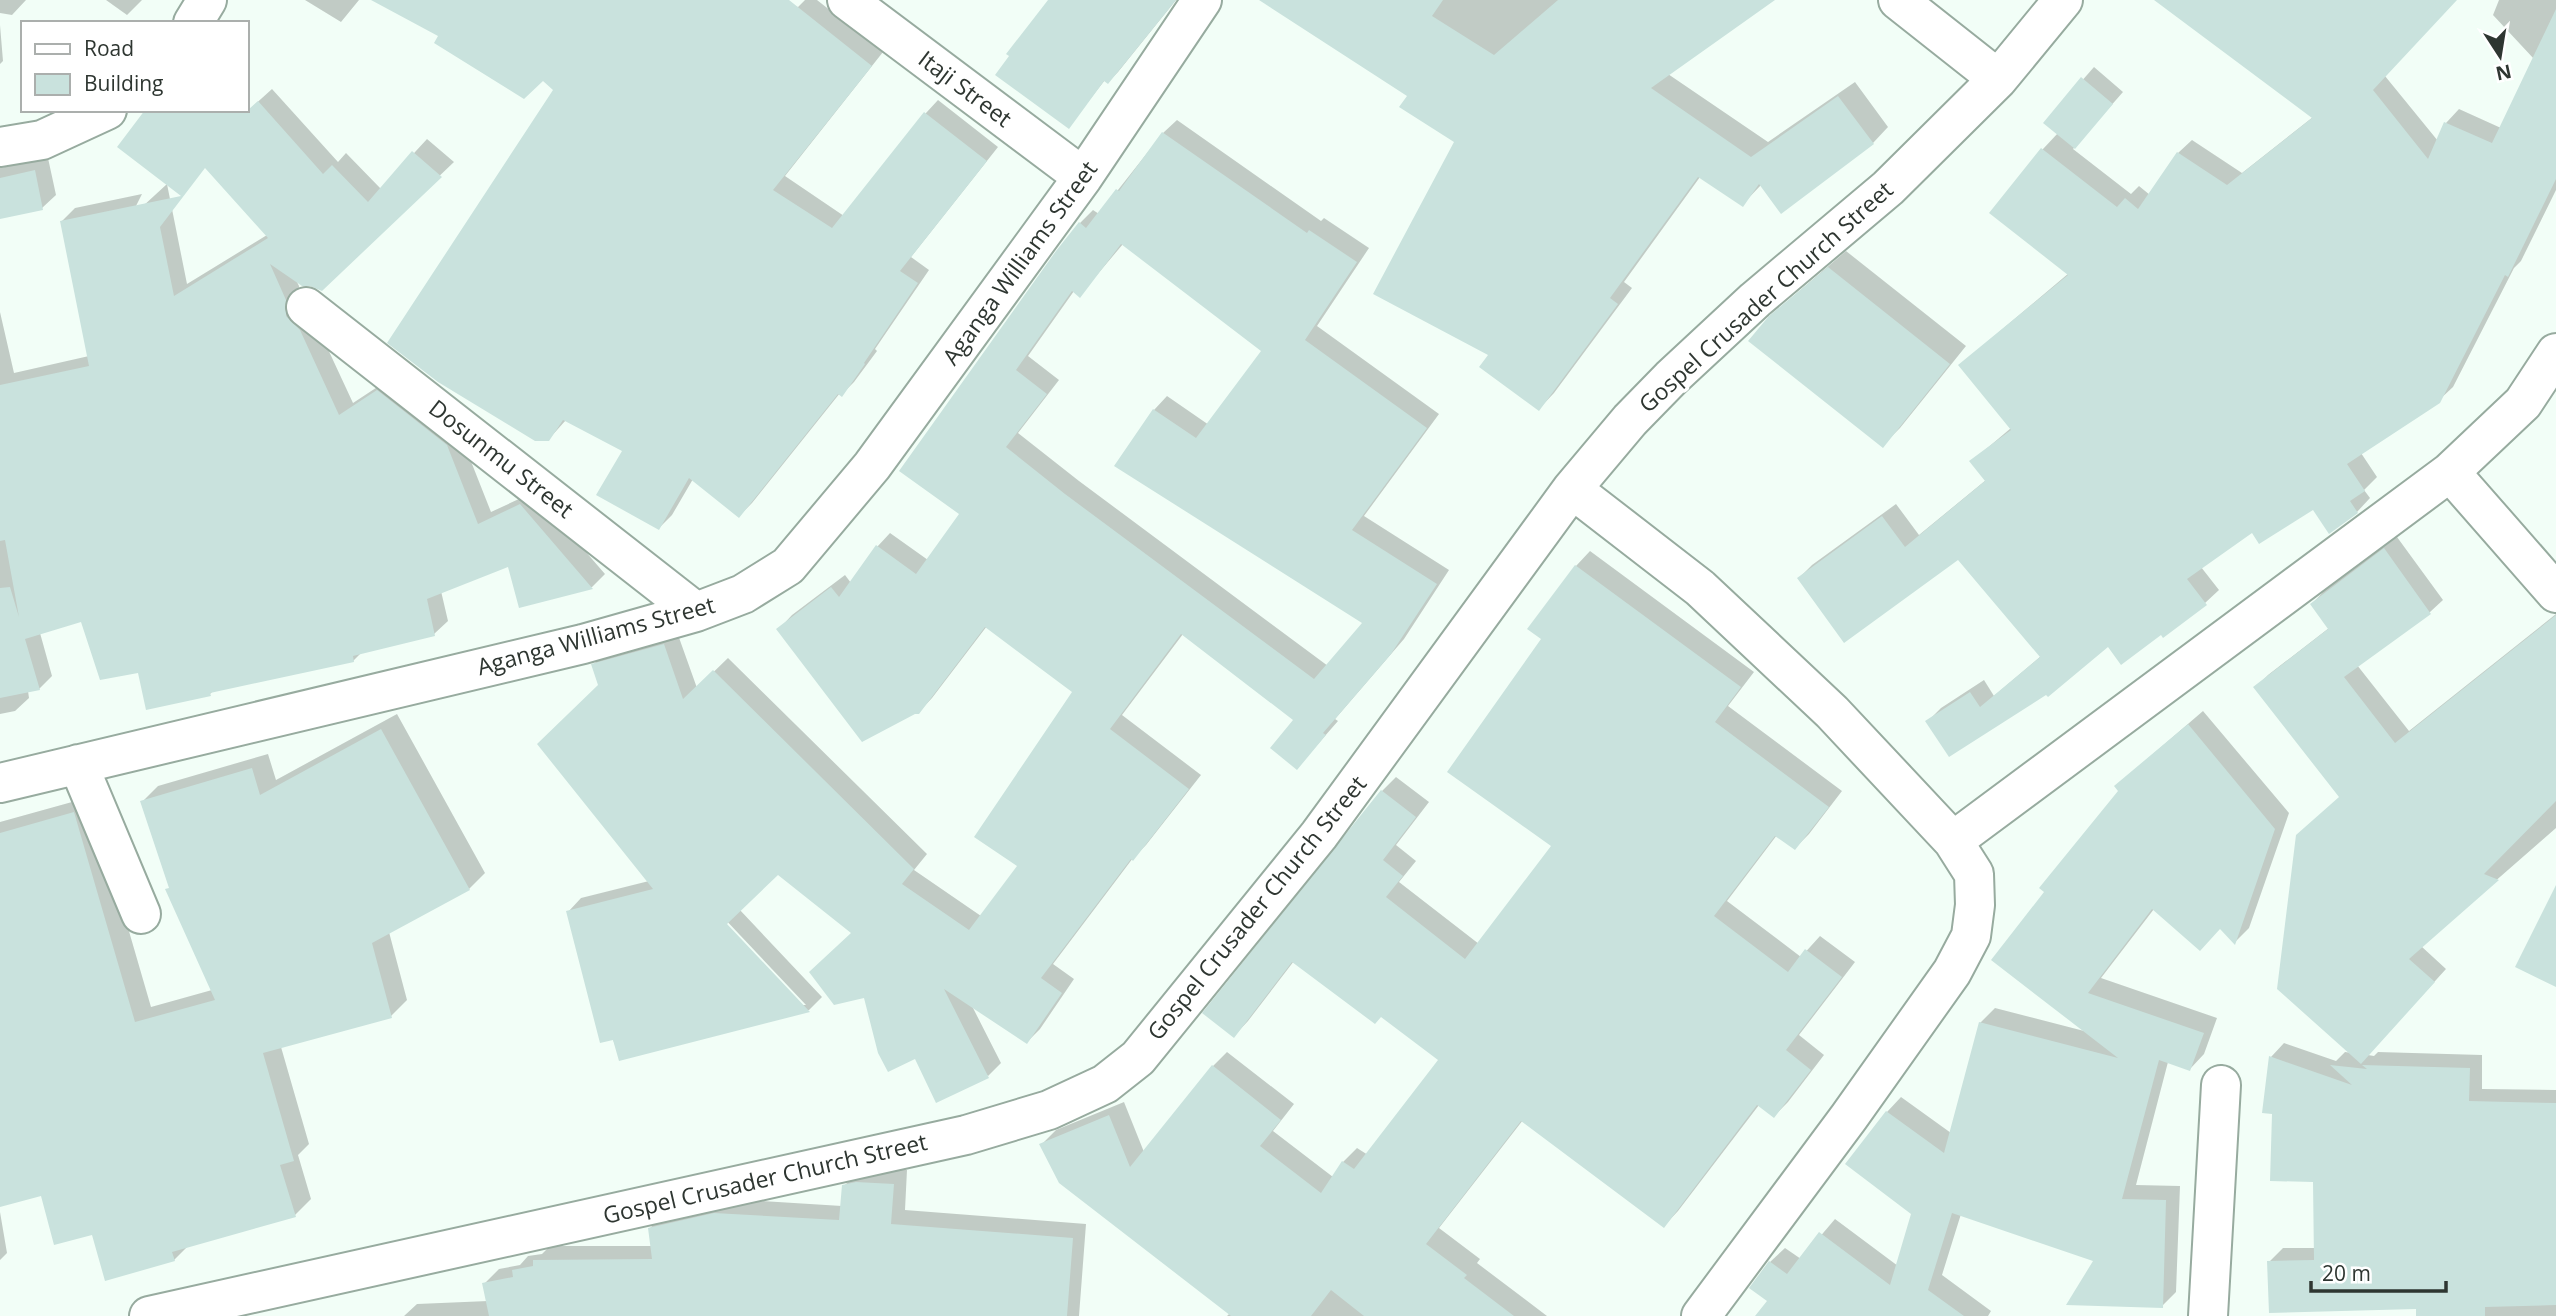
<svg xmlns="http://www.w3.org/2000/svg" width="2556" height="1316" viewBox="0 0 2556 1316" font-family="'Open Sans',sans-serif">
<rect width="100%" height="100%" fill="#f2fef7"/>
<path fill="#0003" fill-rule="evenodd" d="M 0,0 L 26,0 L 12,15 L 0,13 Z
M 106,0 L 142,0 L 127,15 Z
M 305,0 L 359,0 L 341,22 Z
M 374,0 L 771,0 L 798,7 L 805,0 L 817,0 L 883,52 L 785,176 L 844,216 L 926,113 L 938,100 L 998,147 L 911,257 L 929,270 L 875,349 L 877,351 L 854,382 L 842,394 L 840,393 L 752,503 L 739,516 L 693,479 L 672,515 L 659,528 L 624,450 L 566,420 L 548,440 L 556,89 L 542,78 L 440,35 Z
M 1051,0 L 1176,0 L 1118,72 L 1108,82 L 1105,80 L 1069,126 Z
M 1283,0 L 1761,0 L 1668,74 L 1768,142 L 1855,82 L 1888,127 L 1873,143 L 1761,185 L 1742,205 L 1700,177 L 1624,282 L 1632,288 L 1554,393 L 1539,409 L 1491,355 L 1456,141 L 1409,95 Z
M 2157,0 L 2449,0 L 2385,76 L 2438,141 L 2446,123 L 2459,109 L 2501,128 L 2534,59 L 2493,15 L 2499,0 L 2556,0 L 2556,190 L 2521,261 L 2514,268 L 2453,387 L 2438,401 L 2361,453 L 2377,477 L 2364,490 L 2370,498 L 2357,512 L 2314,507 L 2252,531 L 2201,567 L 2219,590 L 2205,603 L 2162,633 L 2109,645 L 2047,693 L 1928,721 L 1941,708 L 1984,680 L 1994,696 L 2041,656 L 1959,558 L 1799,578 L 1812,565 L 1896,504 L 1919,535 L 1986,480 L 1972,461 L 2011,428 L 1960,365 L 2069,273 L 1992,213 L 2043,149 L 2058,133 L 2045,123 L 2094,67 L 2123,92 L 2073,149 L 2131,194 L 2139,186 L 2150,195 L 2178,153 L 2192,140 L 2242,173 L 2313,117 Z
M 0,25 L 3,61 L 0,64 Z
M 272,89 L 338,162 L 346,153 L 381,189 L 427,139 L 454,162 L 321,289 L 296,280 L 299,286 L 298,301 L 313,317 L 353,403 L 391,378 L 459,431 L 491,512 L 534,492 L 605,574 L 592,587 L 520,606 L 509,565 L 441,591 L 448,621 L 434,634 L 363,651 L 353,661 L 214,690 L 210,694 L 140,671 L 82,620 L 40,633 L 52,676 L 39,689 L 28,691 L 29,698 L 15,711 L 0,714 L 0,312 L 14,373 L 89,356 L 62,221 L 75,208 L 142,194 L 130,218 L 167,184 L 187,284 L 267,235 L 211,144 Z
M 1177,120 L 1321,221 L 1324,218 L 1369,248 L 1317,326 L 1439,414 L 1364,516 L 1449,570 L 1404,639 L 1335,719 L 1338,721 L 1297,768 L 1296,719 L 1183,634 L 1122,715 L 1201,775 L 1146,845 L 1133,858 L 1053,964 L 1074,979 L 1040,1029 L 1027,1042 L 972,1006 L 1001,1063 L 988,1076 L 854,932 L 778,872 L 739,909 L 822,997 L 809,1010 L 620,1059 L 568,912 L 581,898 L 649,881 L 600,685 L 593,665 L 606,652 L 677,632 L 697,688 L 728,658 L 927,854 L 914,870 L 981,916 L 1019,866 L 1075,691 L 987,626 L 932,698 L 919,712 L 779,629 L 792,615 L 845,575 L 851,583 L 877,547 L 890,533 L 928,560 L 961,513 L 901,471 L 1080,223 L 1093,210 L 1099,214 L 1163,133 ZM 1123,244 L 1264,351 L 1209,425 L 1167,396 L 1154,410 L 1116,465 L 1365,623 L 1328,666 L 1079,481 L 1018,433 L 1059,380 L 1028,356 L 1074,291 L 1080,295 ZM 722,916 L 806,1005 L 801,1005 L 720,918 Z
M 48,158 L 56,195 L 42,208 L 0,217 L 0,168 Z
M 1846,251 L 1966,346 L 1900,428 L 1883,445 L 1789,300 Z
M 2397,537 L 2443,600 L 2430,612 L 2357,665 L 2409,731 L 2556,614 L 2556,828 L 2421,946 L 2446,969 L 2368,1055 L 2374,1056 L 2378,1052 L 2482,1055 L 2482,1089 L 2556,1090 L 2556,1316 L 2418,1316 L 2418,1307 L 2269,1262 L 2283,1248 L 2316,1248 L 2315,1180 L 2273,1113 L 2271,1057 L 2284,1043 L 2336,1061 L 2345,1052 L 2352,1053 L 2340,796 L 2256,687 L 2268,675 L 2329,628 L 2312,604 L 2324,591 Z
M 1590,551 L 1754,672 L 1728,706 L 1842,791 L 1809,834 L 1795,848 L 1777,835 L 1727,901 L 1801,957 L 1820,936 L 1855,962 L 1799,1035 L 1824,1055 L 1788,1102 L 1774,1116 L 1759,1105 L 1678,1211 L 1664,1226 L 1523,1120 L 1439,1228 L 1480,1259 L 1477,1263 L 1547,1316 L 1227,1316 L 1230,1313 L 1042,1144 L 1056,1130 L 1124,1102 L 1144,1152 L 1213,1066 L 1227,1052 L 1294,1104 L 1273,1131 L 1333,1177 L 1343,1162 L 1357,1148 L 1368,1155 L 1441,1059 L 1382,1015 L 1294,961 L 1248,1021 L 1234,1036 L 1382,791 L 1396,777 L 1429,802 L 1396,845 L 1416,861 L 1399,882 L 1479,944 L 1554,845 L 1543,639 L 1576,566 Z
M 2203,711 L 2289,813 L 2249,928 L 2235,942 L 2221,927 L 2154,909 L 2101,978 L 2217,1018 L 2204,1054 L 2190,1069 L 2168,1062 L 2136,1185 L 2180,1186 L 2176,1292 L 2162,1306 L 2095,1260 L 1961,1214 L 1942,1275 L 1991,1311 L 1988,1316 L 1771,1316 L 1770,1262 L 1785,1248 L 1801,1259 L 1835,1219 L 1898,1266 L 1913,1213 L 1848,1164 L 1887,1112 L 1901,1097 L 1951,1133 L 1980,1023 L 1995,1008 L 2088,1032 L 2046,892 L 2120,791 L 2116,786 Z
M 397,714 L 485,873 L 469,889 L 389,932 L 407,1000 L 391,1016 L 281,1047 L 309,1144 L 298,1155 L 311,1199 L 295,1215 L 189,1245 L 174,1260 L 93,1233 L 0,1042 L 0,822 L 90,797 L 151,1007 L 212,990 L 170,887 L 142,802 L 158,786 L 268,754 L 276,780 Z
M 872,1168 L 907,1170 L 905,1210 L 1086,1224 L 1079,1316 L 404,1316 L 417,1304 L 488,1301 L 484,1284 L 499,1269 L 520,1265 L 528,1256 L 542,1254 L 550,1246 L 652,1246 L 650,1228 L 665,1214 L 730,1199 L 842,1206 L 844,1186 L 859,1171 Z
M 0,1212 L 7,1253 L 0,1260 Z"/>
<path fill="#c9e2dd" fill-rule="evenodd" d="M 371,0 L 789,0 L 872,66 L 773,190 L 832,228 L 924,112 L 987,161 L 900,271 L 918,283 L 864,363 L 865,364 L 842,397 L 838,394 L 739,518 L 689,478 L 659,530 L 596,495 L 622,451 L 563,420 L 549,441 L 535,441 L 438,382 L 387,343 L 553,90 L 543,81 L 524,99 L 434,43 L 438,36 Z
M 1048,0 L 1176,0 L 1108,84 L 1104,81 L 1069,129 L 995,75 L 1009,56 L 1006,54 Z
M 1259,0 L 1443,0 L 1432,16 L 1494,55 L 1558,0 L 1775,0 L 1651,88 L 1751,157 L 1838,96 L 1874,144 L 1781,214 L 1759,184 L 1743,207 L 1698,177 L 1610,298 L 1618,304 L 1539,411 L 1479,367 L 1488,355 L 1373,294 L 1454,142 L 1399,107 L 1407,96 Z
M 2154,0 L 2457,0 L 2373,90 L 2428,159 L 2444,122 L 2492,143 L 2556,9 L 2556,179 L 2508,277 L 2505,275 L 2440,403 L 2347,464 L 2365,491 L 2350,501 L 2358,513 L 2329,534 L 2313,510 L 2259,544 L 2252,533 L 2187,579 L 2207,605 L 2163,638 L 2161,635 L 2121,665 L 2108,647 L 2048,697 L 2046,695 L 1949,757 L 1925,721 L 1970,692 L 1980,707 L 2040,657 L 1958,560 L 1844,643 L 1797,578 L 1882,516 L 1905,547 L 1985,481 L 1969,461 L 2011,430 L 1958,365 L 2068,275 L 1989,213 L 2041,148 L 2117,207 L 2125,198 L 2138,209 L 2177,152 L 2227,185 L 2312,118 Z
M 2081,77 L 2113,104 L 2075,149 L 2043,123 Z
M 258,101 L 323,174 L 332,165 L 368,202 L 412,151 L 442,177 L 322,291 L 310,286 L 302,286 L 270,264 L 286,300 L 286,316 L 300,330 L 339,415 L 377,390 L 447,445 L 478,524 L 520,504 L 593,589 L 519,608 L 508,567 L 427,599 L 435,636 L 353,656 L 354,662 L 210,693 L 211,696 L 146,710 L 138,673 L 100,680 L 81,622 L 25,639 L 40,690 L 0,698 L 0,588 L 10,587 L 19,617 L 5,540 L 0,541 L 0,385 L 89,366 L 60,221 L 181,196 L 117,147 L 145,110 L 248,110 ZM 205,168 L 268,238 L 174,296 L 160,227 Z
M 1162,132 L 1307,233 L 1309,230 L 1357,262 L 1305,340 L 1427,428 L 1352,530 L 1437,584 L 1391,654 L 1323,733 L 1326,735 L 1297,770 L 1270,748 L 1293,720 L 1181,634 L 1110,729 L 1189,789 L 1133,861 L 1131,859 L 1041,978 L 1062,993 L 1027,1044 L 944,989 L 989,1078 L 936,1103 L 915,1059 L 888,1072 L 878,1053 L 864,998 L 834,1005 L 809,972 L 851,933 L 778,875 L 727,924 L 810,1012 L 619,1061 L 613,1040 L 600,1043 L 566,911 L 653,889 L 537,744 L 598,685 L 591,664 L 664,644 L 683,699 L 713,670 L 914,869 L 902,884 L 969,930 L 1017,866 L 974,837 L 1072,692 L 985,627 L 919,714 L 915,714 L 862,742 L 776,629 L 831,587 L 839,597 L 876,545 L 916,574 L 959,514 L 899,471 L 1056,251 L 1079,222 L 1086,228 L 1116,189 L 1119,191 ZM 1121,244 L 1261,351 L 1196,438 L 1153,409 L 1114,466 L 1362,623 L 1314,679 L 1065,494 L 1006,447 L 1047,394 L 1016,370 L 1072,291 L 1080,298 Z
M 35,170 L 43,210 L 0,219 L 0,178 Z
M 1828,267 L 1950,364 L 1883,448 L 1748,341 L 1769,316 Z
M 2384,548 L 2431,614 L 2344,677 L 2395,743 L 2556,615 L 2556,801 L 2484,874 L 2499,880 L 2409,959 L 2435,982 L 2361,1064 L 2277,989 L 2296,835 L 2339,797 L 2253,687 L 2328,629 L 2310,604 Z
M 1575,565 L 1741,687 L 1715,722 L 1829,807 L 1795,850 L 1775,836 L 1714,916 L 1788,972 L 1805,949 L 1842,977 L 1786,1050 L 1811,1070 L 1774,1118 L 1757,1105 L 1664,1228 L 1521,1121 L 1426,1244 L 1467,1275 L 1464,1278 L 1514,1316 L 1364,1316 L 1331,1290 L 1311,1316 L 1231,1316 L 1059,1183 L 1039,1144 L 1109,1115 L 1130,1167 L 1212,1065 L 1281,1120 L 1260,1146 L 1321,1193 L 1342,1161 L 1354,1169 L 1438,1060 L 1381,1017 L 1375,1024 L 1292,962 L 1234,1038 L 1202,1013 L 1381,790 L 1416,817 L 1383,860 L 1403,876 L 1386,897 L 1465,959 L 1551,846 L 1447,772 L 1541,639 L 1527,629 Z
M 2188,724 L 2275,829 L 2235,945 L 2220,929 L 2200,951 L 2152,909 L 2088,993 L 2204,1033 L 2190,1071 L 2159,1060 L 2122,1199 L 2166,1200 L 2163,1308 L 2066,1305 L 2093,1261 L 1952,1213 L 1928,1290 L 1964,1316 L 1755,1316 L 1767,1301 L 1749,1288 L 1769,1261 L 1787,1274 L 1819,1232 L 1890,1285 L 1911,1214 L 1845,1164 L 1886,1111 L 1944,1153 L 1979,1022 L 2118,1058 L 1991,960 L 2044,892 L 2039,888 L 2118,791 L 2114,786 Z
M 381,729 L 470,890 L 372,943 L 392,1018 L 263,1053 L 294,1161 L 280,1165 L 296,1217 L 172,1252 L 175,1261 L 105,1281 L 92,1235 L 54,1245 L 41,1196 L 0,1207 L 0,833 L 74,812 L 135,1022 L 215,1000 L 165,889 L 169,888 L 140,801 L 252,768 L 260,795 Z
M 2556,885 L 2556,987 L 2515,967 Z
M 2269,1056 L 2352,1085 L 2330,1065 L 2367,1069 L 2362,1065 L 2470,1068 L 2469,1101 L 2556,1103 L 2556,1305 L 2485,1307 L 2485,1316 L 2416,1316 L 2416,1309 L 2269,1313 L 2267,1261 L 2314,1260 L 2313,1182 L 2270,1181 L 2272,1114 L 2262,1113 Z
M 856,1182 L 894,1184 L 891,1224 L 1073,1238 L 1067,1316 L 489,1316 L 482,1283 L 513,1277 L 512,1270 L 533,1266 L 533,1260 L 652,1259 L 648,1228 L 714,1213 L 839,1220 L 842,1185 Z"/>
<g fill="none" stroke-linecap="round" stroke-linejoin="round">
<defs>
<path id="minor" d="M 847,0 L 1083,177
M 1898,0 L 1998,79
M 193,23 L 207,0
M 0,147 L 42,140 L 107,110
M 306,307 L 696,612
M 2450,472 L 2556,593
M 1572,489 L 1700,588 L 1832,712 L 1953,841 L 1974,874 L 1975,905 L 1971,936 L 1952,972 L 1849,1117 L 1701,1316
M 78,764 L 141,914
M 0,783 L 583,644 L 696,612 L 743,594 L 788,566 L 872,466 L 1083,177 L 1202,0
M 1953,841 L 2450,472 L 2523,403 L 2556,353
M 149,1316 L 966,1135 L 1049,1110 L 1105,1084 L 1138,1058 L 1319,835 L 1572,489 L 1630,420 L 1671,378 L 1755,300 L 1888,188 L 1998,79 L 2063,0
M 2208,1316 L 2221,1085"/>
</defs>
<use href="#minor" stroke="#97ab9f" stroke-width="42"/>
<use href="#minor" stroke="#fff" stroke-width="38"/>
</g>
<g text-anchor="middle" stroke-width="7" stroke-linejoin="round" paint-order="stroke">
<g font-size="23" fill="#2e3631" stroke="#fff">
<text transform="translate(965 89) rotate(37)" y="8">Itaji Street</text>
<text transform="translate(1020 263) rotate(-54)" y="8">Aganga Williams Street</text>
<text transform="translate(1766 297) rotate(-42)" y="8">Gospel Crusader Church Street</text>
<text transform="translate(501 459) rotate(38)" y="8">Dosunmu Street</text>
<text transform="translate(596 636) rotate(-15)" y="8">Aganga Williams Street</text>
<text transform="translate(1257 908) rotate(-51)" y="8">Gospel Crusader Church Street</text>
<text transform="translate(765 1179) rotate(-13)" y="8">Gospel Crusader Church Street</text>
</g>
</g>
<rect x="21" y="21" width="228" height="91" fill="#ffffff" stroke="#abafad" stroke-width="2"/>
<rect x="35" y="44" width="35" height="10" fill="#ffffff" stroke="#abafad" stroke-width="2"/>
<text x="84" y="56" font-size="21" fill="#2e3631">Road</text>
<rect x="35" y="74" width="35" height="21" fill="#c9e2dd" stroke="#abafad" stroke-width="2"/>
<text x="84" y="91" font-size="21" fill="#2e3631">Building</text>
<g transform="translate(2500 56) rotate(168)" stroke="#ffffff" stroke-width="5" paint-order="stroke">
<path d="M0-5L12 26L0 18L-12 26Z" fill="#2e3631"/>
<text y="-10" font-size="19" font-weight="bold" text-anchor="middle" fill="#2e3631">N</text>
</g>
<path d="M2311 1281v10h135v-10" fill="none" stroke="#2e3631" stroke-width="3.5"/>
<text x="2322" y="1281" font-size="21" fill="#2e3631" stroke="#ffffff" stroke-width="5" paint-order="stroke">20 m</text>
</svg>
